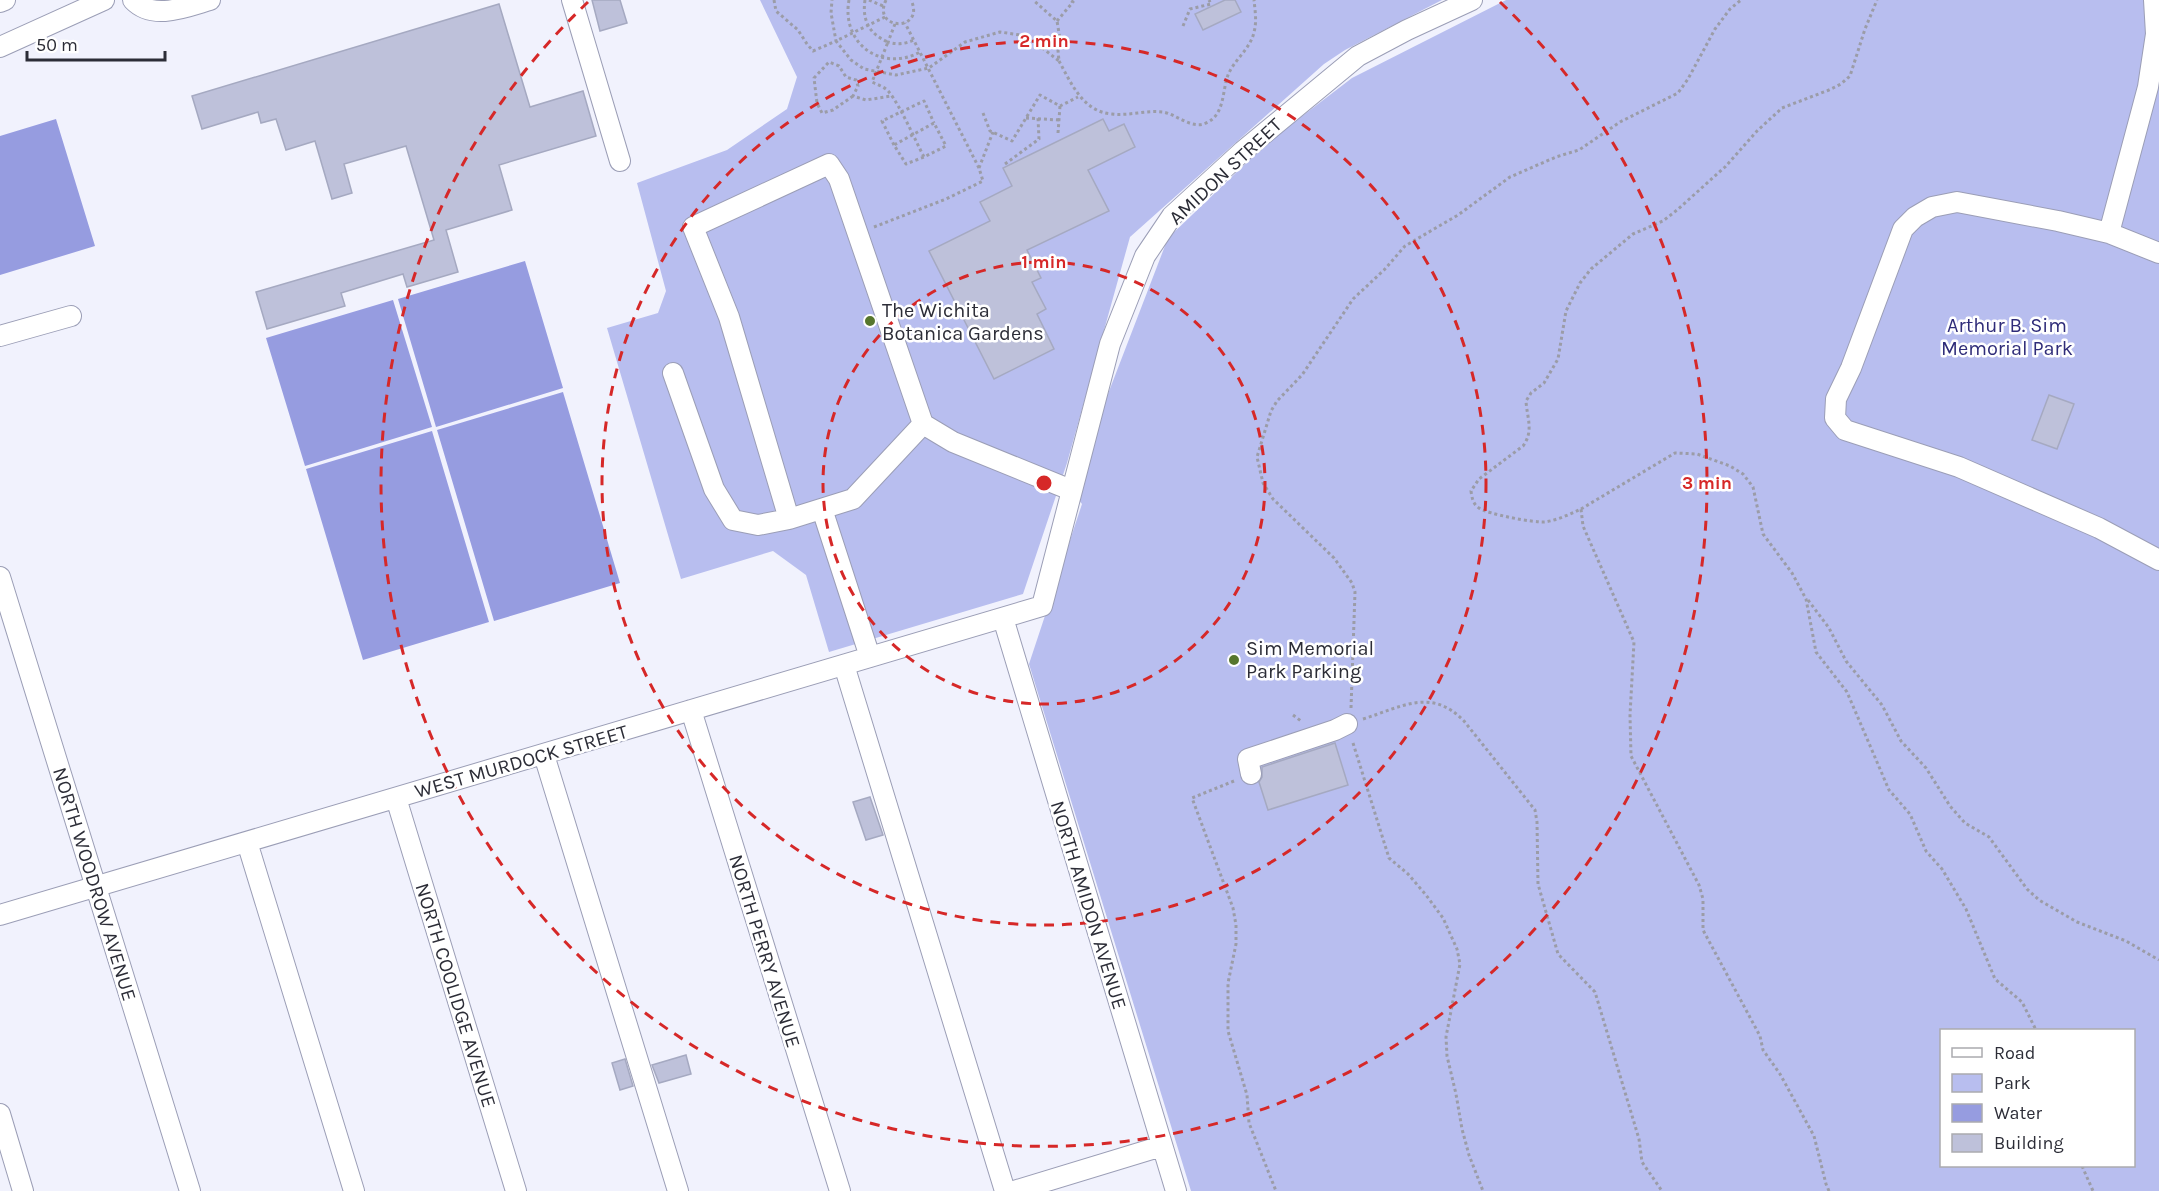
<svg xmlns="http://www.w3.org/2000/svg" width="2159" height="1191" viewBox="0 0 2159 1191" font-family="Karla,sans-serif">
<rect width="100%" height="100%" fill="#f1f2fd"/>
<path fill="#b8beef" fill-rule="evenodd" d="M 760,0 L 1442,0 L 1345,50 L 1324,64 L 1130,237 L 1067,463 L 1023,594 L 829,652 L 806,575 L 773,551 L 681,579 L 607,328 L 658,313 L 666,291 L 637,183 L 727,150 L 787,109 L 797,77 Z
M 1506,0 L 2159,0 L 2159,1191 L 1191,1191 L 1029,664 L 1082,504 L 1071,490 L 1168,238 L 1267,143 L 1352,78 ZM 1942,1030 L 2134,1030 L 2134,1166 L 1942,1166 Z"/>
<path fill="#969ce0" d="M 56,119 L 95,246 L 0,275 L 0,136 Z
M 525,261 L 563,388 L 436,427 L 398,299 Z
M 393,300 L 432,427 L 305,466 L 266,338 Z
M 563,392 L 620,583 L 494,621 L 437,430 Z
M 432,431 L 489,622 L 363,660 L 306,469 Z"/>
<path fill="#bec1da" stroke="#a5a9c1" stroke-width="1.5" d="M 592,0 L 620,0 L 627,23 L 600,31 Z
M 1225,0 L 1235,0 L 1241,12 L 1203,30 L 1195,14 Z
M 499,4 L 530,107 L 583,91 L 596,136 L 499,165 L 512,210 L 446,230 L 458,272 L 407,287 L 403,274 L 341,293 L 345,306 L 267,329 L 256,292 L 434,240 L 406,146 L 344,164 L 352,193 L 332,199 L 315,141 L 286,150 L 276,119 L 261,123 L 258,112 L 202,129 L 192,96 Z
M 1103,119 L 1109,131 L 1124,124 L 1135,147 L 1088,170 L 1109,211 L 1027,250 L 1041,278 L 1032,282 L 1046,309 L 1037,314 L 1054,349 L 994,379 L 929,251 L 990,221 L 980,202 L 1012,186 L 1003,168 Z
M 2049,395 L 2074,404 L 2057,449 L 2032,440 Z
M 1335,743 L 1348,785 L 1268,810 L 1259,782 L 1262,777 L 1262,767 Z
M 870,797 L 883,835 L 866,840 L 853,802 Z
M 686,1055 L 691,1074 L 659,1083 L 652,1065 Z
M 625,1059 L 633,1086 L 620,1090 L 612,1063 Z"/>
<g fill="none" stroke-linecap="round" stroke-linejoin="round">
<defs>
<path id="minor" d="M 133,0 C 153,21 186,7 210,0
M 572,0 L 620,161
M 0,2 L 5,0
M 0,47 L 104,0
M 2109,233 L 2148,87 L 2156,34 L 2154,0
M 2159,253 L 2109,233 L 2058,221 L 1957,202 L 1932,207 L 1915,217 L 1903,229 L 1851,368 L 1836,399 L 1835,418 L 1845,430 L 1959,467 L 2099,528 L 2159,560
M 0,336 L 71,316
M 673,373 L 714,489 L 733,520 L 758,525 L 789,519
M 923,424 L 853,499 L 789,519 L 729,317 L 693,227 L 829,164 L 839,179 L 923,424 L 953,442 L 1071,490
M 822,509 L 870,657
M 0,577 L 190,1191
M 1003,618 L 1176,1191
M 844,665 L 1005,1191
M 691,710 L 840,1191
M 544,755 L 678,1191
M 1251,774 L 1248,759 L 1335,730 L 1347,724
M 396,798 L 516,1191
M 247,842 L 354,1191
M 0,915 L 1042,606 L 1110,344 L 1145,256 L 1172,216 L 1243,151 L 1358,56 L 1407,30 L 1472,0
M 0,1114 L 23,1191
M 1014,1191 L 1162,1146"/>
</defs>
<use href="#minor" stroke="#9b9eb6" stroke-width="22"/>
<path stroke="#9b9ca7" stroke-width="3" stroke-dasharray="3 3" stroke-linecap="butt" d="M 774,0 L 776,11 L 798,30 L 807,44 L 813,51 L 836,41 L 831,13 L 832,0
M 849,0 C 841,43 881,73 920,52
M 865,0 C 862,20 869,34 888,42 L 872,82 C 878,85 885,87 889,92 C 901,107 914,138 924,157 L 946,146 L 934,123 L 894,145 L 906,164 L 924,157
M 869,0 L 883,6
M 886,0 C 871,31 926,32 911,0
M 885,17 L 836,41 L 851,60 L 864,69 L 896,75 L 929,68 L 965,42 L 1000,32 L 1027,36 L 1059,61 L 1057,40 L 1060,39 L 1057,21 L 1033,0
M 1057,21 L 1073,2 L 1070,0
M 895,24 L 888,42 C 897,45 905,44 914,40
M 1183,26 L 1190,9 L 1211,4 L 1209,0
M 1059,61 C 1071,83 1083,112 1112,114 C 1129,116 1146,110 1163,112 C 1176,114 1192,130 1206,123 C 1225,115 1222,91 1228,75 C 1234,60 1251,48 1254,32 C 1257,22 1255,10 1254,0
M 853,96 L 833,110 L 822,113 L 817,103 L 814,78 L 829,62 L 839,66 L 846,77 L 856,80 L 858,86 L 853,96 L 866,100 L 891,96
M 983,113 L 990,131 L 1012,141 L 1040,95 L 1060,106 L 1078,97
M 1026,118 L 1059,120
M 1058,133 L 1060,106
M 894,145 L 882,121 L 924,101 L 934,123
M 1005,164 L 1039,139 L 1038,118
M 979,168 L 993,132
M 874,227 L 946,199 L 983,181 L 979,168 L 905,23
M 1581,509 L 1675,453 L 1697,454 L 1730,466 L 1743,474 L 1753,487 L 1763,534 L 1792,573 L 1806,599 L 1816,652 L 1847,692 L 1889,790 L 1910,814 L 1926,851 L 1942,869 L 1966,909 L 1995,979 L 2022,1002 L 2036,1030
M 1808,600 L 1829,628 L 1846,661 L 1882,705 L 1901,741 L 1926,768 L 1950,806 L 1965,823 L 1989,837 L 2027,889 L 2039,900 L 2077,922 L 2126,941 L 2159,960
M 1351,708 L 1355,592 L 1352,583 L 1334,558 L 1273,499 L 1263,483 L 1257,457 L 1271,411 L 1277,401 L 1302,375 L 1353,299 L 1384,270 L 1405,246 L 1458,215 L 1510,177 L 1556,157 L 1579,150 L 1620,122 L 1678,93 L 1688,79 L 1715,29 L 1730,9 L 1741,0
M 1293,715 L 1301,721
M 1363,719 C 1402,707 1431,687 1464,721 L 1535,810 L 1537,822 L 1538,884 L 1558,954 L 1595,992 L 1639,1139 L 1642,1162 L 1662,1191
M 1353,743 L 1389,858 L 1408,874 L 1426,895 L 1443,918 L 1457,949 L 1460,964 L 1446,1037 L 1447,1056 L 1456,1094 L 1462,1129 L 1469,1155 L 1483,1191
M 1234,781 L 1192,798 L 1233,908 L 1236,925 L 1236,944 L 1228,983 L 1228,1031 L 1247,1095 L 1249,1123 L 1276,1191
M 2082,1166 L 2093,1191
M 1829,1191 L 1826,1184 L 1814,1136 L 1780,1074 L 1763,1050 L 1760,1036 L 1703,930 L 1703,899 L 1699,885 L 1631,756 L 1630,715 L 1634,642 L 1583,526 L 1581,509 C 1570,514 1558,520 1545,522 C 1535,523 1487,514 1479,508 C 1473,504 1472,498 1471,491 L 1479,479 L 1523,446 C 1534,431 1527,418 1526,401 L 1531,393 L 1544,383 L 1558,359 L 1566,311 L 1580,283 L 1591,269 L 1633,234 L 1663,221 L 1677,210 L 1725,167 L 1757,131 L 1782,108 L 1829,90 L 1841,84 L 1850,76 L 1865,29 L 1877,0"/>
<use href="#minor" stroke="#fff" stroke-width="20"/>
</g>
<g fill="none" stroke="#d62828" stroke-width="3" stroke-dasharray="10 8">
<circle cx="1044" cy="483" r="221"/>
<circle cx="1044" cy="483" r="442"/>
<path d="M1500 2A663 663 0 1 1 588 2"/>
</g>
<g fill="#56762d" stroke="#fff" stroke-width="2">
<circle cx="870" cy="321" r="6"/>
<circle cx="1234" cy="660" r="6"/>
</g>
<g text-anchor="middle" stroke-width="5" stroke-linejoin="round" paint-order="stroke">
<g font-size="20" fill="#2c2d37" stroke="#fff">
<text transform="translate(1225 171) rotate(-43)" y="7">AMIDON STREET</text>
<text transform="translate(521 761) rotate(-16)" y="7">WEST MURDOCK STREET</text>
<text transform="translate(95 884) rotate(73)" y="7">NORTH WOODROW AVENUE</text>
<text transform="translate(1089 905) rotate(73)" y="7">NORTH AMIDON AVENUE</text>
<text transform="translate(765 951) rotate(73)" y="7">NORTH PERRY AVENUE</text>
<text transform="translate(456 995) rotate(73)" y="7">NORTH COOLIDGE AVENUE</text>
</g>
<g font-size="20" fill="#2c2d37" stroke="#fff" text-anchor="start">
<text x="882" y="317">The Wichita<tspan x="882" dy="23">Botanica Gardens</tspan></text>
<text x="1246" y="655">Sim Memorial<tspan x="1246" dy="23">Park Parking</tspan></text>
</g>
<g font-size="20" fill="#2f2c79" stroke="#fff">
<text x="2007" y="332">Arthur B. Sim<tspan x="2007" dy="23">Memorial Park</tspan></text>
</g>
</g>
<circle cx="1044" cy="483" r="9" fill="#d62828" stroke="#fff" stroke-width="3"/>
<g font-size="18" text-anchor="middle" font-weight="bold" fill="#d62828" stroke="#fff" stroke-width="5" stroke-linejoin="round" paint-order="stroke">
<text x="1044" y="47">2 min</text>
<text x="1044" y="268">1 min</text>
<text x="1707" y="489">3 min</text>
</g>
<rect x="1940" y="1029" width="195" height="138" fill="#ffffff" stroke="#ababaf" stroke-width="1.5"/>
<rect x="1952" y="1048" width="30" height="9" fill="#ffffff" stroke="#ababaf" stroke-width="1.5"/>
<text x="1994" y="1059" font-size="18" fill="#2c2d37">Road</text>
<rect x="1952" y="1074" width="30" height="18" fill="#b8beef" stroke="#ababaf" stroke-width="1.5"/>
<text x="1994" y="1089" font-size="18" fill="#2c2d37">Park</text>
<rect x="1952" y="1104" width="30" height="18" fill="#969ce0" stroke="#ababaf" stroke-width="1.5"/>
<text x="1994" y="1119" font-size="18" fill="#2c2d37">Water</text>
<rect x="1952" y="1134" width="30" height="18" fill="#bec1da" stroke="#ababaf" stroke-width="1.5"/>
<text x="1994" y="1149" font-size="18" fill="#2c2d37">Building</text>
<path d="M27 51v9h138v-9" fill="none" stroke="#2c2d37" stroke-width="3"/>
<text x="36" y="51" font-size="18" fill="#2c2d37" stroke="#ffffff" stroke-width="4.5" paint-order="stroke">50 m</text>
</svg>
